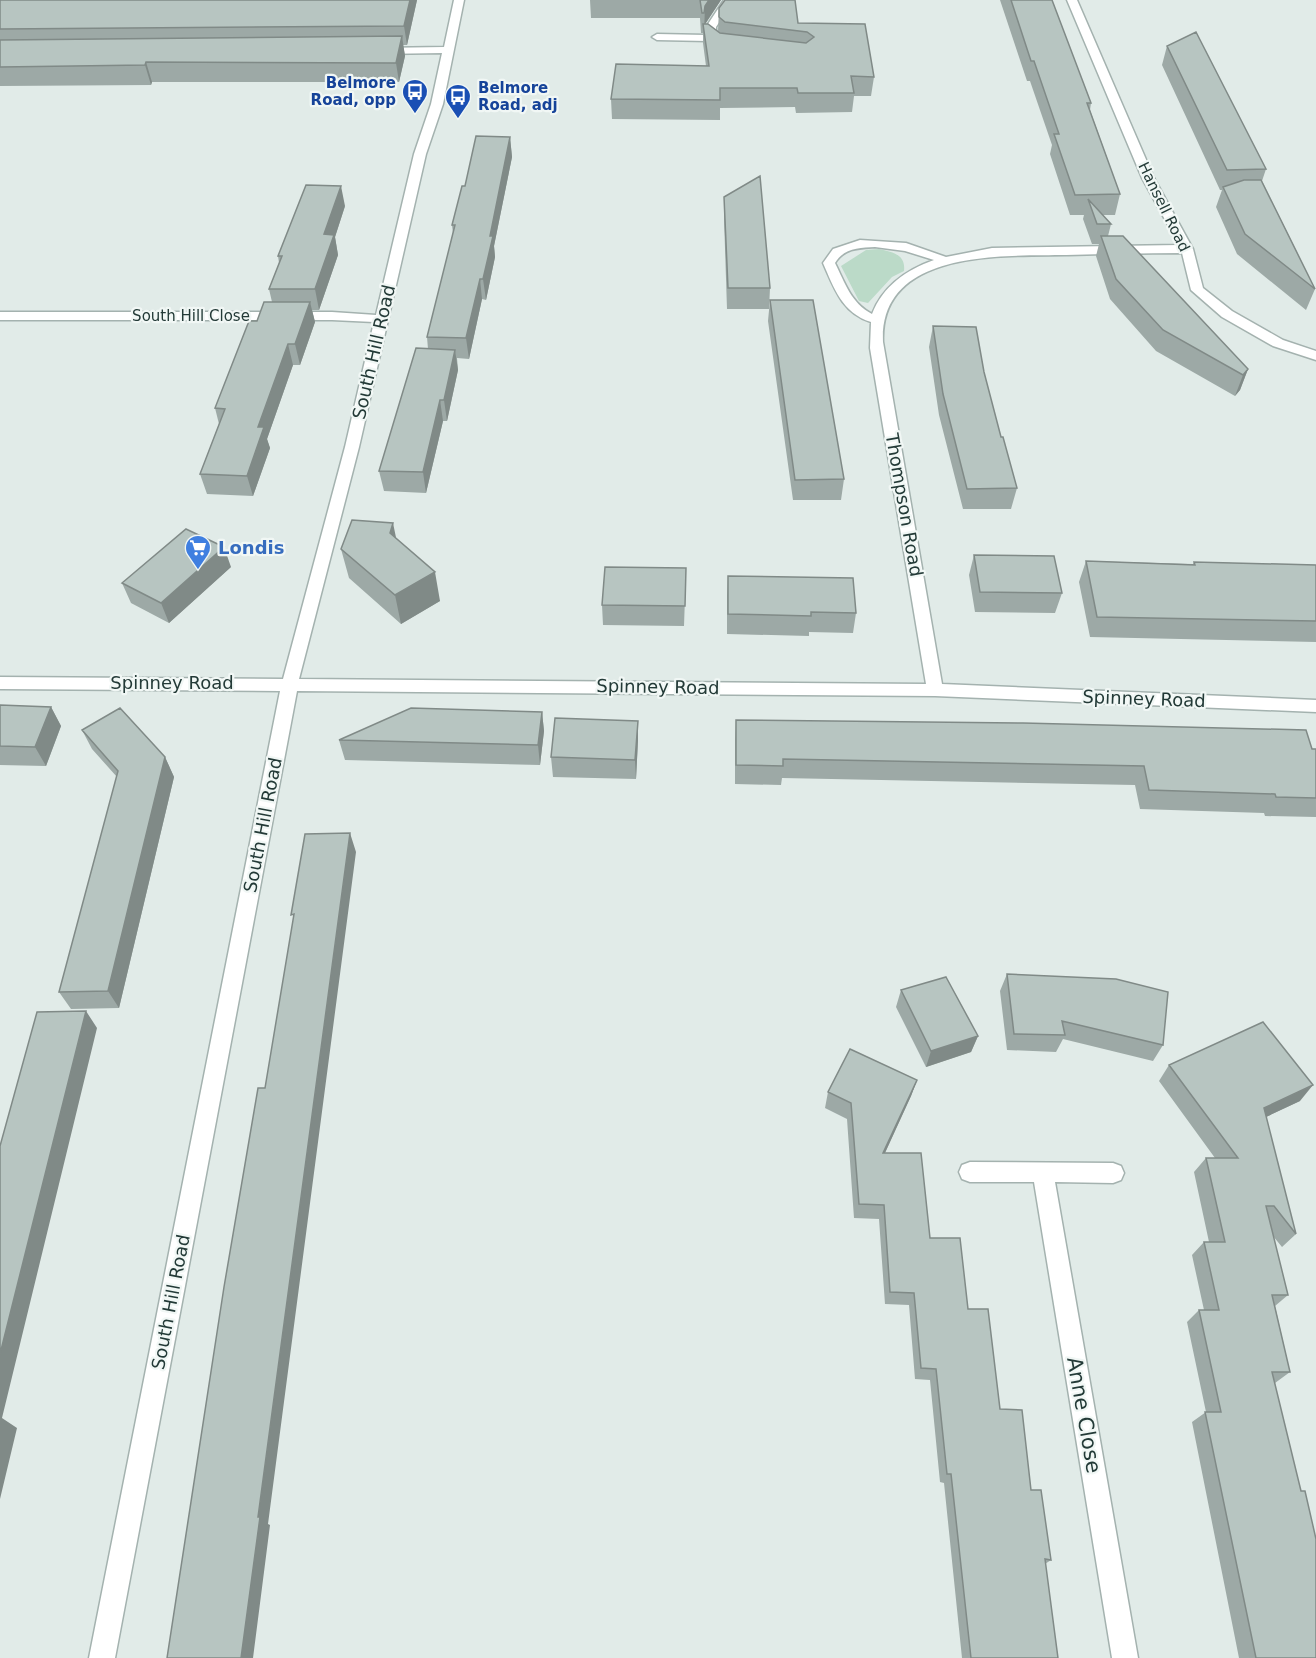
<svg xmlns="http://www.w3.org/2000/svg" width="1316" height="1658" viewBox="0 0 1316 1658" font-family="'DejaVu Sans',sans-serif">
<rect width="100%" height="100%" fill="#e1ebe8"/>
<path fill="#bbdac8" d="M 879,249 C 892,252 906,254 904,271 L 892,277 L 868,303 L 859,301 L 841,266 L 866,250 Z"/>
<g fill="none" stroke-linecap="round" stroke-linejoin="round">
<defs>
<path id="minor" d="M 454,0 L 464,0 L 443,104 L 426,154 L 359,447 L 299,679 L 926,684 L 870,348 L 871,322 C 842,313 834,288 823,263 L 833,249 L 860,240 L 906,243 L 946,257 L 992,248 L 1179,245 L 1142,178 L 1067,0 L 1077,0 L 1154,178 L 1193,249 L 1203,288 L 1232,311 L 1283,340 L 1316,351 L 1316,360 L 1273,346 L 1222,317 L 1191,290 L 1182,253 C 1143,253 1105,254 1066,255 C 1003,256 879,249 883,342 L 942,684 L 1316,700 L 1316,712 L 935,696 L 297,691 L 115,1658 L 89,1658 L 280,691 L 0,689 L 0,677 L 283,679 L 345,447 L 374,322 L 332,320 L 0,320 L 0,312 L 332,312 L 376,315 L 414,154 L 431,104 L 442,53 L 380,54 L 375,51 L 380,48 L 444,47 ZM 875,247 L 905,251 L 934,260 C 906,270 883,286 872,314 C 851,303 845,283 835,263 C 844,248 859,248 875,247 Z
M 724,0 L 734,0 L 716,27 L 716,37 L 724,46 L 723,48 L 715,48 L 708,41 L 657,40 L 652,37 L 657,34 L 706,35 L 706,27 Z
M 970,1162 L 1113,1163 L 1121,1166 L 1124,1173 L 1121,1180 L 1113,1183 L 1055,1182 L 1138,1658 L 1112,1658 L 1034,1182 L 970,1182 L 962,1179 L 959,1172 L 962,1165 Z"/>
</defs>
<use href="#minor" stroke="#a4b2af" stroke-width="3"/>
<use href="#minor" fill="#fff" fill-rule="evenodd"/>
</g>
<path fill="#9da9a6" d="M 0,0 L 417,0 L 407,45 L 403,45 L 405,56 L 399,82 L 152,82 L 151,85 L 0,86 Z
M 590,0 L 721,0 L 705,24 L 718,31 L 719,8 L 798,23 L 874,77 L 871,96 L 854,96 L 852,112 L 796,113 L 795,107 L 720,108 L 720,120 L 612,119 L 611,99 L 706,66 L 703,43 L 703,33 L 701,33 L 700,18 L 591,18 Z
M 1000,0 L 1052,0 L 1091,103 L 1090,110 L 1120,194 L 1115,215 L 1103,215 L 1111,224 L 1108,236 L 1248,369 L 1240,390 L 1235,396 L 1156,351 L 1110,299 L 1096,256 L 1099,244 L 1092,244 L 1083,219 L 1084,215 L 1070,215 L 1050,154 L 1052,145 L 1030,81 L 1027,81 Z
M 1167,46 L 1266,169 L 1262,181 L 1315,289 L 1306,310 L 1237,254 L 1216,207 L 1222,190 L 1220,190 L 1162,65 Z
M 510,137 L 512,157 L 494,246 L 495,257 L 486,300 L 482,299 L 469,359 L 457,358 L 458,370 L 447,421 L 443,421 L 426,493 L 384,491 L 379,471 L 428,349 L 427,337 L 453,233 L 452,225 L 465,186 Z
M 724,197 L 770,288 L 769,309 L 727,309 L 724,218 Z
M 345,206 L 335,237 L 338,255 L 319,310 L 312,310 L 315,322 L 300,365 L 293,365 L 267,439 L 270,448 L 253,496 L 207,494 L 200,474 L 219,424 L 215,408 L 257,321 L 272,302 L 269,289 L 279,263 L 278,256 Z
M 770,300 L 844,479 L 841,500 L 793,500 L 768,321 Z
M 933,326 L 984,372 L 1001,437 L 1017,488 L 1011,509 L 963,509 L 939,415 L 929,347 Z
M 396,539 L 440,601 L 401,624 L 349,578 L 341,549 Z
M 974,555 L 1062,593 L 1055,613 L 975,612 L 969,575 Z
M 1086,561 L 1193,564 L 1194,562 L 1316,565 L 1316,642 L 1090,637 L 1079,582 Z
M 231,567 L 169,623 L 131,603 L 122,583 Z
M 686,568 L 684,626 L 603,625 L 602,605 Z
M 728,576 L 856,613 L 853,633 L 809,632 L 809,636 L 727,634 L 727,596 Z
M 0,705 L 51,707 L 61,726 L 46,766 L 0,765 Z
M 542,712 L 544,731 L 540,765 L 345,760 L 339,740 Z
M 736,720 L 1316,749 L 1316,817 L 1265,816 L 1264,813 L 1140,809 L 1135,785 L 782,778 L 781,785 L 735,784 L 735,740 Z
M 638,721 L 638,740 L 636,779 L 553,777 L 551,757 Z
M 82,730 L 165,757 L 174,777 L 119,1008 L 71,1009 L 59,992 L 117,777 L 92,749 Z
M 1007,974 L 1163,1045 L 1153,1061 L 1063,1039 L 1056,1052 L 1007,1050 L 1000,991 Z
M 901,990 L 978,1036 L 971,1052 L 926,1067 L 896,1007 Z
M 1169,1065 L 1300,1101 L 1266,1117 L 1296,1234 L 1282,1247 L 1273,1236 L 1288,1295 L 1275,1306 L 1290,1372 L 1275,1383 L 1316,1658 L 1239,1658 L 1192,1422 L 1206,1412 L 1187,1322 L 1199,1310 L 1204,1310 L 1192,1255 L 1204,1242 L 1209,1242 L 1194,1172 L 1206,1158 L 1215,1158 L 1159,1081 Z
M 917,1080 L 911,1096 L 885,1153 L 968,1309 L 1000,1409 L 1031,1490 L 1051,1560 L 1045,1564 L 1058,1658 L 962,1658 L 944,1483 L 940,1482 L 930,1380 L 915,1379 L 909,1305 L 885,1304 L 879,1219 L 854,1218 L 847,1119 L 825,1108 L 828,1092 Z"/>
<path fill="#808a87" d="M 410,0 L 417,0 L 407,45 L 404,26 Z
M 709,0 L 721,0 L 704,26 L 704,33 L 705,6 Z
M 402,36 L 405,56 L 399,82 L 396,63 Z
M 146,62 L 152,82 L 151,85 L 145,65 Z
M 510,137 L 512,157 L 494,246 L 495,257 L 486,300 L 483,279 L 490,236 Z
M 341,186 L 345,206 L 335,237 L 338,255 L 319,310 L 315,289 L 324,234 Z
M 480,279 L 482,299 L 469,359 L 466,338 Z
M 310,302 L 315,322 L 300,365 L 295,344 Z
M 288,344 L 293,365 L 267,439 L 270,448 L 253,496 L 247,476 L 258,427 Z
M 455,350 L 458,370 L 447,421 L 444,400 Z
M 1248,369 L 1240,390 L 1235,396 L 1243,375 Z
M 440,400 L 443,421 L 426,493 L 423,472 Z
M 393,523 L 399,552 L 390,533 Z
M 224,547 L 231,567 L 169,623 L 161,603 Z
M 435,572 L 440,601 L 401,624 L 395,595 Z
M 51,707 L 61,726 L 46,766 L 35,747 Z
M 542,712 L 544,731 L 540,765 L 538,745 Z
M 638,721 L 638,740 L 636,779 L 635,760 Z
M 165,757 L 174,777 L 119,1008 L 108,991 Z
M 350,833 L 356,852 L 268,1524 L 270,1525 L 253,1658 L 241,1658 L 258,1517 Z
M 86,1011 L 97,1028 L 2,1418 L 17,1428 L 0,1499 L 0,1354 Z
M 978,1036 L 971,1052 L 926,1067 L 931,1051 Z
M 917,1080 L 911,1096 L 878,1168 L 883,1153 Z
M 1313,1085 L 1300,1101 L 1251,1124 L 1264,1108 Z"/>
<path fill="#b7c5c1" stroke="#808a87" stroke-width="1.5" d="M 0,0 L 410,0 L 404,26 L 0,29 Z
M 700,0 L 709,0 L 705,6 L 704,13 L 702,13 Z
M 725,0 L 795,0 L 798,23 L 865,24 L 874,77 L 851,76 L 854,93 L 798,93 L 797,88 L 720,88 L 720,100 L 611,99 L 616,64 L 709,66 L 703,24 L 708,24 L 720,33 L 806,43 L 814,37 L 807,32 L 725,22 L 719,17 L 719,8 Z
M 1011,0 L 1052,0 L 1091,103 L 1087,103 L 1120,194 L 1075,195 L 1054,134 L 1059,134 L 1034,61 L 1031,61 Z
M 1196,32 L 1266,169 L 1227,170 L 1167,46 Z
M 402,36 L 396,63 L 146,62 L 145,65 L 0,67 L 0,40 Z
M 476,136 L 510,137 L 490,236 L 493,236 L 483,279 L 480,279 L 466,338 L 427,337 L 455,225 L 452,225 L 462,186 L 465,186 Z
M 760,176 L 770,288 L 728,288 L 724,197 Z
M 1244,180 L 1261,180 L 1315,289 L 1245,234 L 1223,187 Z
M 306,185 L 341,186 L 324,234 L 334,235 L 315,289 L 269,289 L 282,256 L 278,256 Z
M 1088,199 L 1111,224 L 1097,224 Z
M 1101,236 L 1123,236 L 1248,369 L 1243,375 L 1163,330 L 1116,279 Z
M 770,300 L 813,300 L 844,479 L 795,480 Z
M 264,302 L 310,302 L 295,344 L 288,344 L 258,427 L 264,427 L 247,476 L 200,474 L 225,409 L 215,408 L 249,321 L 257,321 Z
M 933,326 L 976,327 L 984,372 L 1001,437 L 1003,437 L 1017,488 L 967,489 L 943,394 Z
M 416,348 L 455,350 L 444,400 L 440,400 L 423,472 L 379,471 Z
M 352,520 L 393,523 L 390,533 L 435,572 L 395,595 L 341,549 Z
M 186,529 L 224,547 L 161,603 L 122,583 Z
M 974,555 L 1054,556 L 1062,593 L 980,592 Z
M 1086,561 L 1195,565 L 1194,562 L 1316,565 L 1316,621 L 1097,617 Z
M 605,567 L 686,568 L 685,606 L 602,605 Z
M 728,576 L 853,578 L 856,613 L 811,612 L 811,616 L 728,614 Z
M 0,705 L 51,707 L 35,747 L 0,746 Z
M 120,708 L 165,757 L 108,991 L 59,992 L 118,771 L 82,730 Z
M 411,708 L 542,712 L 538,745 L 339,740 Z
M 555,718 L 638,721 L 635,760 L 551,757 Z
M 736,720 L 1023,723 L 1306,730 L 1312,749 L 1316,749 L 1316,798 L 1276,797 L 1275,794 L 1149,790 L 1144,766 L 783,759 L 783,766 L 736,765 Z
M 350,833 L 258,1517 L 260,1517 L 241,1658 L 167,1658 L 224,1287 L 258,1088 L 265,1088 L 294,914 L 291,915 L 305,834 Z
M 1007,974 L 1116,979 L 1168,992 L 1163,1045 L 1062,1021 L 1065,1035 L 1014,1034 Z
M 946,977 L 978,1036 L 931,1051 L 901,990 Z
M 86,1011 L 0,1354 L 0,1146 L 37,1012 Z
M 1263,1022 L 1313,1085 L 1264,1108 L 1296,1234 L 1274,1206 L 1266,1206 L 1288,1295 L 1272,1295 L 1290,1372 L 1272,1372 L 1301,1491 L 1305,1491 L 1316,1539 L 1316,1658 L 1256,1658 L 1205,1412 L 1221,1412 L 1199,1310 L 1219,1310 L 1204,1242 L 1225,1242 L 1206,1158 L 1238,1158 L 1169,1065 Z
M 850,1049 L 917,1080 L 883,1153 L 921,1153 L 930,1238 L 960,1238 L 968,1309 L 988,1309 L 1000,1409 L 1022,1410 L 1031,1490 L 1041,1490 L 1051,1560 L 1045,1559 L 1058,1658 L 971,1658 L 951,1474 L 947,1474 L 936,1369 L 921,1368 L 914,1293 L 890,1292 L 884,1205 L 859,1204 L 851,1103 L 828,1092 Z"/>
<defs>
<symbol id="bus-pin" viewBox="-11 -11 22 30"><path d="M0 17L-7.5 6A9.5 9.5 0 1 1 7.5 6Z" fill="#1a4fb4" stroke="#f1f7f5"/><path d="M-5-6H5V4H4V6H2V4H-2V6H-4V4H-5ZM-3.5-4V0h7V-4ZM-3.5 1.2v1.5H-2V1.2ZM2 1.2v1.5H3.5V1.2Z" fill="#fff"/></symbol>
<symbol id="supermarket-pin" viewBox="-11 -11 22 30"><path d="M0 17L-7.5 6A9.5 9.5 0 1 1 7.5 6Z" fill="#3f7fe0" stroke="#f1f7f5"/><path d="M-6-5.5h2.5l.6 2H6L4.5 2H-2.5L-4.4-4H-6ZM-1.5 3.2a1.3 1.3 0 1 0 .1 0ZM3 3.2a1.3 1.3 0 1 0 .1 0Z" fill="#fff"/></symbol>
</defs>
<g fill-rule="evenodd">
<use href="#bus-pin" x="400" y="77" width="30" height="40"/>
<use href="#bus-pin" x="443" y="82" width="30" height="40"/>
<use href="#supermarket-pin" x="183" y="533" width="30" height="40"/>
</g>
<g text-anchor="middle" stroke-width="4.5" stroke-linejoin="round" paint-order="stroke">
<g font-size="15" font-weight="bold" fill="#164399" stroke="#f1f7f5" text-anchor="end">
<text x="396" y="88">Belmore<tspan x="396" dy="17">Road, opp</tspan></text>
<text x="478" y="93" text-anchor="start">Belmore<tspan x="478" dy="17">Road, adj</tspan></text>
</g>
<g font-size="15" fill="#233a37" stroke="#f1f7f5">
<text transform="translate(1164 207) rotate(64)" y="5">Hansell Road</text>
<text x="191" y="321">South Hill Close</text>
</g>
<g font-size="18" fill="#233a37" stroke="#f1f7f5">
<text transform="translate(374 352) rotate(-77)" y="6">South Hill Road</text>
<text transform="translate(904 505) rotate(80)" y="6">Thompson Road</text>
<text x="172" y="689">Spinney Road</text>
<text transform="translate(658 687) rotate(1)" y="6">Spinney Road</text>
<text transform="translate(1144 699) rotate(2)" y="6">Spinney Road</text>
<text transform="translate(263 825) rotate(-79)" y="6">South Hill Road</text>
<text transform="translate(171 1302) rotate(-79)" y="6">South Hill Road</text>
</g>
<g font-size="18" font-weight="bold" fill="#366cbe" stroke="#f1f7f5" text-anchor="start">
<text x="218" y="554">Londis</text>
</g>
<g font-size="21" fill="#233a37" stroke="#f1f7f5">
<text transform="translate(1084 1415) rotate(80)" y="7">Anne Close</text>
</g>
</g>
</svg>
